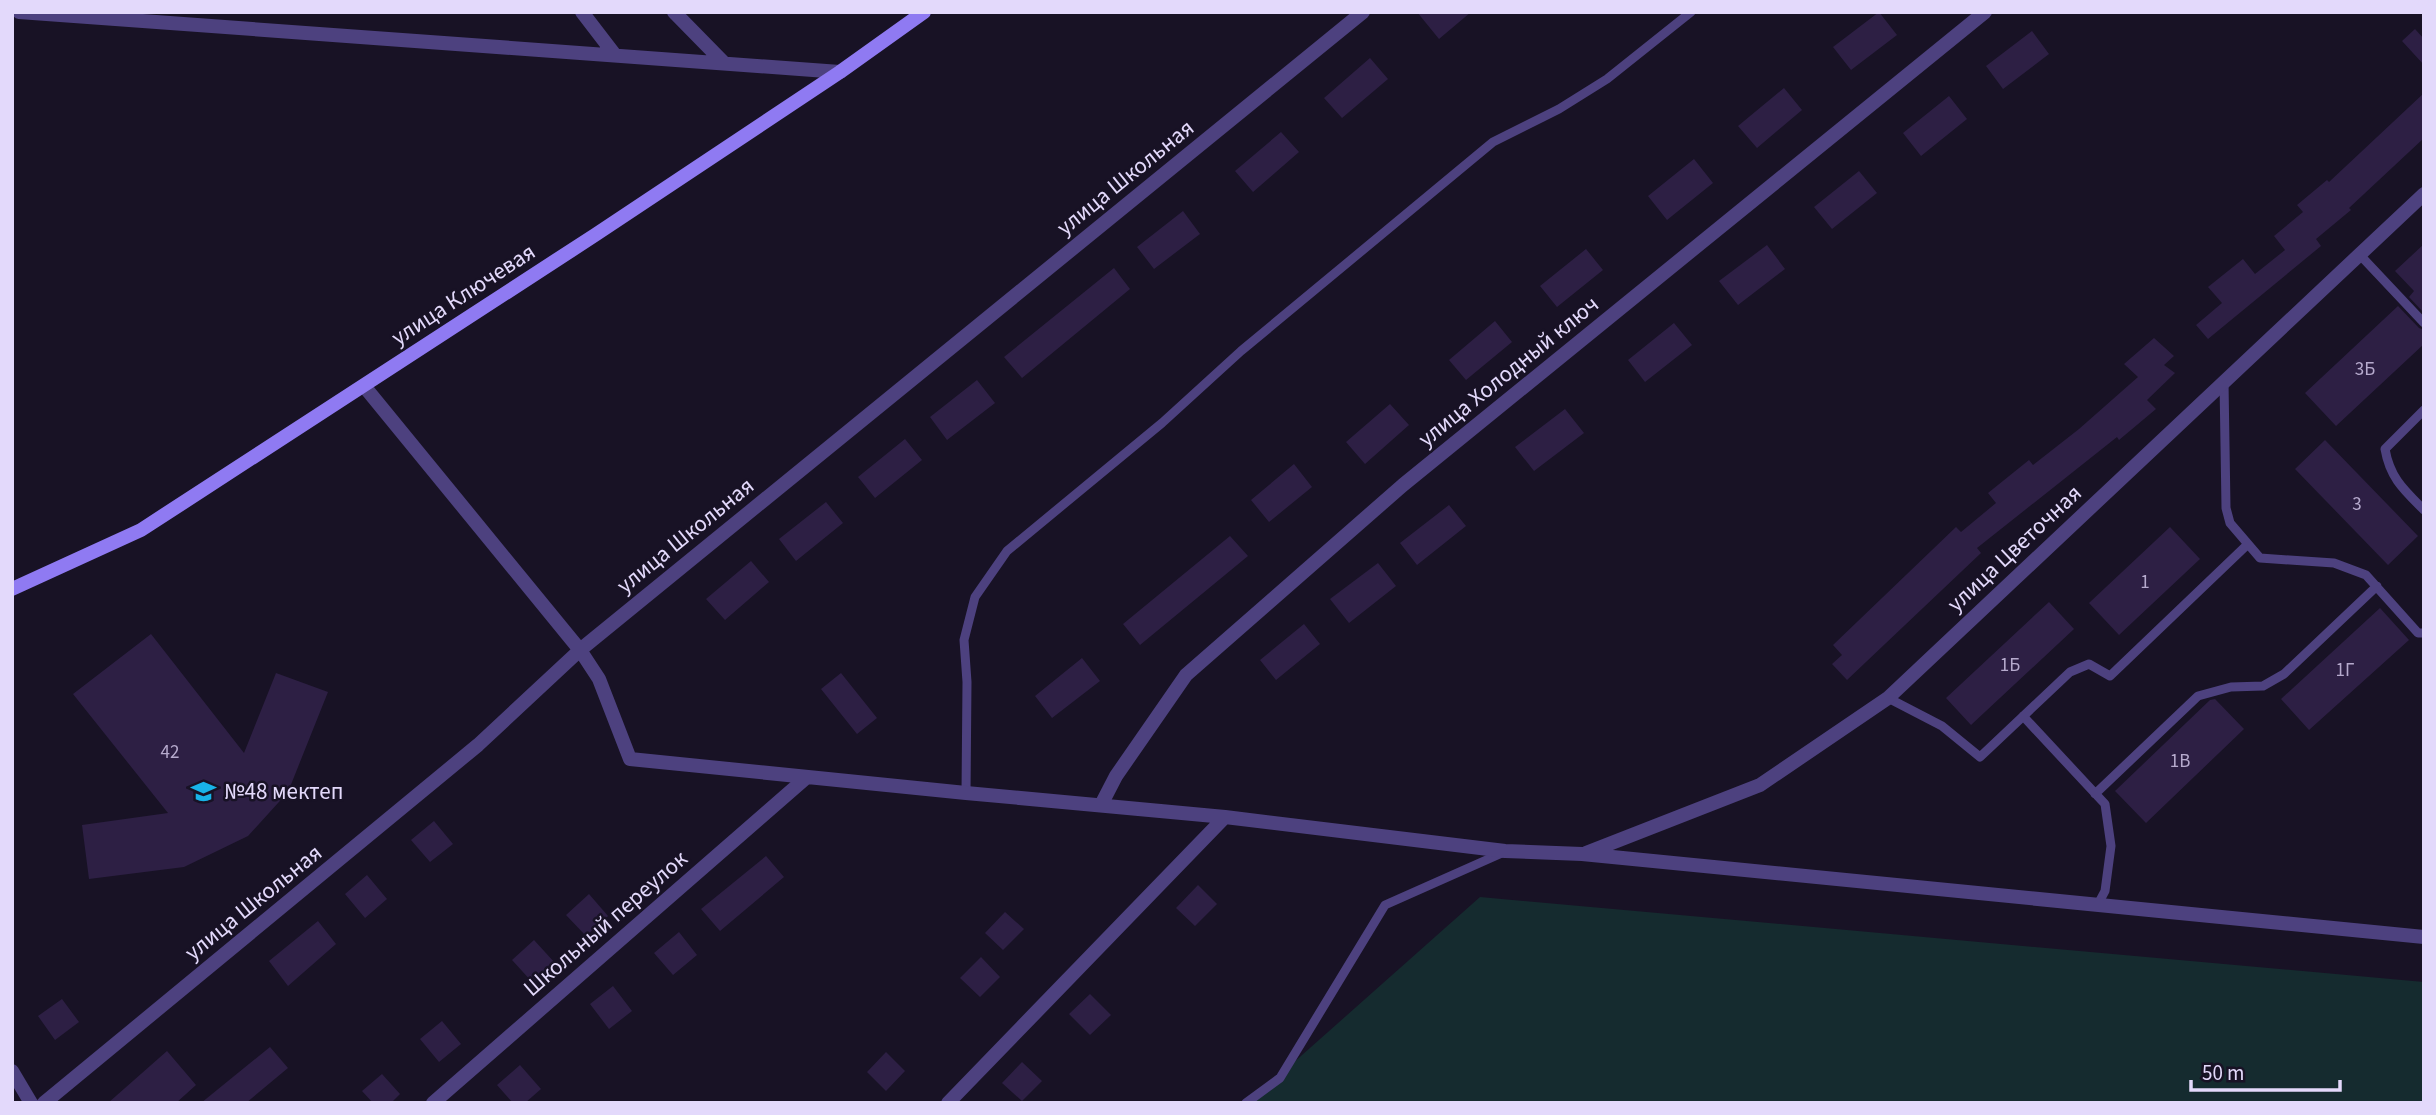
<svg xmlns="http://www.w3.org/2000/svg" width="2436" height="1115" viewBox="0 0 2436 1115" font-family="'Source Sans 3',sans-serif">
<rect width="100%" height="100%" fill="#181225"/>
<path fill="#152b2f" d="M 1480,897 L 2424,982 L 2424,1103 L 1248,1103 Z"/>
<path fill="#2d1f44" d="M 1417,12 L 1471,12 L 1439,39 Z
M 1879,12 L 1897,35 L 1851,70 L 1833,47 Z
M 2415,29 L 2424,39 L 2424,65 L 2402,41 Z
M 2032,31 L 2049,54 L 2003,89 L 1986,66 Z
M 1370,58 L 1388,79 L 1342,118 L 1324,98 Z
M 1784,88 L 1802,110 L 1757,148 L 1738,126 Z
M 2424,93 L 2424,138 L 2349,208 L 2351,210 L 2316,239 L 2321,246 L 2208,339 L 2196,325 L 2222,303 L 2208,287 L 2243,259 L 2255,274 L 2285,250 L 2274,236 L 2303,212 L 2297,205 L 2327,180 L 2329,182 Z
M 1949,96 L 1967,119 L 1921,156 L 1903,133 Z
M 1281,132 L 1299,152 L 1253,192 L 1235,171 Z
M 1694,159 L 1713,183 L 1667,220 L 1648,196 Z
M 1859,171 L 1877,193 L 1832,229 L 1814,207 Z
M 1183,211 L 1200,234 L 1154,269 L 1137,247 Z
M 2424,244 L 2424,313 L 2409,297 L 2414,291 L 2395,271 Z
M 1767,245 L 1785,269 L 1738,305 L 1719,281 Z
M 1586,249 L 1603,270 L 1557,307 L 1540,286 Z
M 1114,268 L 1130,289 L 1022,378 L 1004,357 Z
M 2398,306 L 2419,328 L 2424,330 L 2424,344 L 2336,426 L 2305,393 Z
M 1495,321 L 1512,342 L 1466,380 L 1449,360 Z
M 1674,323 L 1692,345 L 1645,382 L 1628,360 Z
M 2154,338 L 2174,356 L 2164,365 L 2175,373 L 2147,400 L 2156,409 L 2119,440 L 2117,437 L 1977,548 L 1981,553 L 1847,680 L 1832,664 L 1842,655 L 1833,645 L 1956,527 L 1961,532 L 1996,503 L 1988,493 L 2029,460 L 2033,465 L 2079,429 L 2138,377 L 2124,364 Z
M 977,380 L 995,403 L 947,440 L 930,417 Z
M 1390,404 L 1409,425 L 1365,464 L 1346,442 Z
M 1565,409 L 1584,433 L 1534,471 L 1515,447 Z
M 905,439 L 922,460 L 875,498 L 858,477 Z
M 2325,440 L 2418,536 L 2388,565 L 2295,469 Z
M 1294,464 L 1312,487 L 1269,522 L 1251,500 Z
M 826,502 L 843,523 L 796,561 L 779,539 Z
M 1449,505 L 1466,526 L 1417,565 L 1400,543 Z
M 2170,527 L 2200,559 L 2119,635 L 2089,603 Z
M 1230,536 L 1248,556 L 1140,645 L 1123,624 Z
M 751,561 L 769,582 L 725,620 L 706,599 Z
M 1378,563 L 1396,586 L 1349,623 L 1330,599 Z
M 2049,602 L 2074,629 L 1971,725 L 1946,698 Z
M 2380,608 L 2409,640 L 2309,730 L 2281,699 Z
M 1304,624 L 1320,644 L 1276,680 L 1260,660 Z
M 151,634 L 244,753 L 276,673 L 328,692 L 288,792 L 248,836 L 184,867 L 89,879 L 82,825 L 168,813 L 73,694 Z
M 1082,658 L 1100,681 L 1052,718 L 1035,696 Z
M 841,673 L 877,718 L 857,734 L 821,689 Z
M 2215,699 L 2244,729 L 2146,823 L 2115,791 L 2210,700 Z
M 434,821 L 453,844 L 430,862 L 411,840 Z
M 766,856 L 784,877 L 720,931 L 701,909 Z
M 367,875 L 387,899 L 365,918 L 345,894 Z
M 1198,885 L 1217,904 L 1195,926 L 1176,908 Z
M 589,894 L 608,916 L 586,936 L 566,915 Z
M 1005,912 L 1024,929 L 1003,950 L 985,933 Z
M 318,921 L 336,944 L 288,986 L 269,961 Z
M 679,932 L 697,955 L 673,975 L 654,953 Z
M 534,940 L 555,963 L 533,983 L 512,960 Z
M 981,957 L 1000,977 L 980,997 L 960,978 Z
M 613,986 L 632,1011 L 609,1029 L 590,1004 Z
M 1090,994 L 1111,1015 L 1090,1035 L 1069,1014 Z
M 62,999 L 79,1022 L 55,1040 L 38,1016 Z
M 442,1021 L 461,1044 L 439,1062 L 420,1039 Z
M 270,1047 L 288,1068 L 246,1103 L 201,1103 Z
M 167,1051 L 196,1085 L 176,1103 L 108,1103 Z
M 886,1052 L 905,1071 L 886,1091 L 867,1072 Z
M 1022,1062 L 1042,1081 L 1022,1101 L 1002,1083 Z
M 520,1065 L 541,1089 L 525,1103 L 513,1103 L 497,1085 Z
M 382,1074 L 400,1094 L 391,1103 L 373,1103 L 362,1091 Z"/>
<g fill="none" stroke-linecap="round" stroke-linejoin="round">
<path stroke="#4d417f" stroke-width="9" d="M 2359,254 L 2424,323
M 2224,382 L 2226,508 L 2230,523 L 2260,558 L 2334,563 L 2366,575 L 2418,633 L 2424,633
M 2424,410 L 2385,449 C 2390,478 2404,490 2424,510
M 1888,698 L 1942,726 L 1980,757 L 2070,672 L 2089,664 L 2110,676 L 2248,544
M 2023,716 L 2105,804 L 2111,846 L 2105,891 L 2097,906
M 966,793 L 967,682 L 964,640 L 975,597 L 1007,551 L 1162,423 L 1241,351 L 1493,142 L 1559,109 L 1607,79 L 1691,12
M 2095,794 L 2198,696 L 2231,687 L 2263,686 L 2284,674 L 2377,586
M 1246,1103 L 1280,1078 L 1385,905 L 1502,853"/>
<path stroke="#4d417f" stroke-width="14" d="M 19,12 L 840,72
M 582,12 L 615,55
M 674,12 L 724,63
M 364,386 L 580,650 L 599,679 L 630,759 L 966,793 L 1225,817 L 1505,851 L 1582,854 L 2424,937
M 1101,805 L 1116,776 L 1186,675 L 1403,485 L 1985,12
M 1586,853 L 1760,785 L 1888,698 L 2424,194
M 12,1071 L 31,1103
M 44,1103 L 478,745 L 580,650 L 1363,12
M 433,1103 L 807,777
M 948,1103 L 1225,817"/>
<path stroke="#8f7af2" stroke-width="14" d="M 12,589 L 141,530 L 595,235 L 840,72 L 924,12"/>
</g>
<defs>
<symbol id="school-bare" viewBox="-9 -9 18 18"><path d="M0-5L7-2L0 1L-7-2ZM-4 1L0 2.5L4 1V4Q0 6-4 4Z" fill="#18b3e8" stroke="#181225" stroke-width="2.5" paint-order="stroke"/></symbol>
</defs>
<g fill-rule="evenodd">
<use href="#school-bare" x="186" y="774" width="35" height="35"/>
</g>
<g text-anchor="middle" stroke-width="5" stroke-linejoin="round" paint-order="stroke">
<g font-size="19" fill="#b6aacd">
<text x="2365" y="375">3Б</text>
<text x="2357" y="510">3</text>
<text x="2145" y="588">1</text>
<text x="2010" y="671">1Б</text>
<text x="2345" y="676">1Г</text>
<text x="170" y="758">42</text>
<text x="2180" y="767">1В</text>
</g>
<g font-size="23" fill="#e3d9fb" stroke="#181225">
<text transform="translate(1125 177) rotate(-39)" y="8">улица Школьная</text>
<text transform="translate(463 294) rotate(-33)" y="8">улица Ключевая</text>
<text transform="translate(1508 371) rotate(-39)" y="8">улица Холодный ключ</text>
<text transform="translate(685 535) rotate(-39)" y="8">улица Школьная</text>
<text transform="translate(2014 548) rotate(-43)" y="8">улица Цветочная</text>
<text transform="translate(253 902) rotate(-39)" y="8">улица Школьная</text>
<text transform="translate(605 923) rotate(-41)" y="8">Школьный переулок</text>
</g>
<g font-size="23" fill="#e3d9fb" stroke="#181225" text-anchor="start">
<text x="224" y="799">№48 мектеп</text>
</g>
</g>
<rect width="2436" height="1115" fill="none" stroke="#e3d9fb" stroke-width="28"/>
<path d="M2191 1080v10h149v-10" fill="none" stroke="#e3d9fb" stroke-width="3.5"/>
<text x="2202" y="1080" font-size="21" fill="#e3d9fb" stroke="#181225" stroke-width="5" paint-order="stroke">50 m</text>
</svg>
